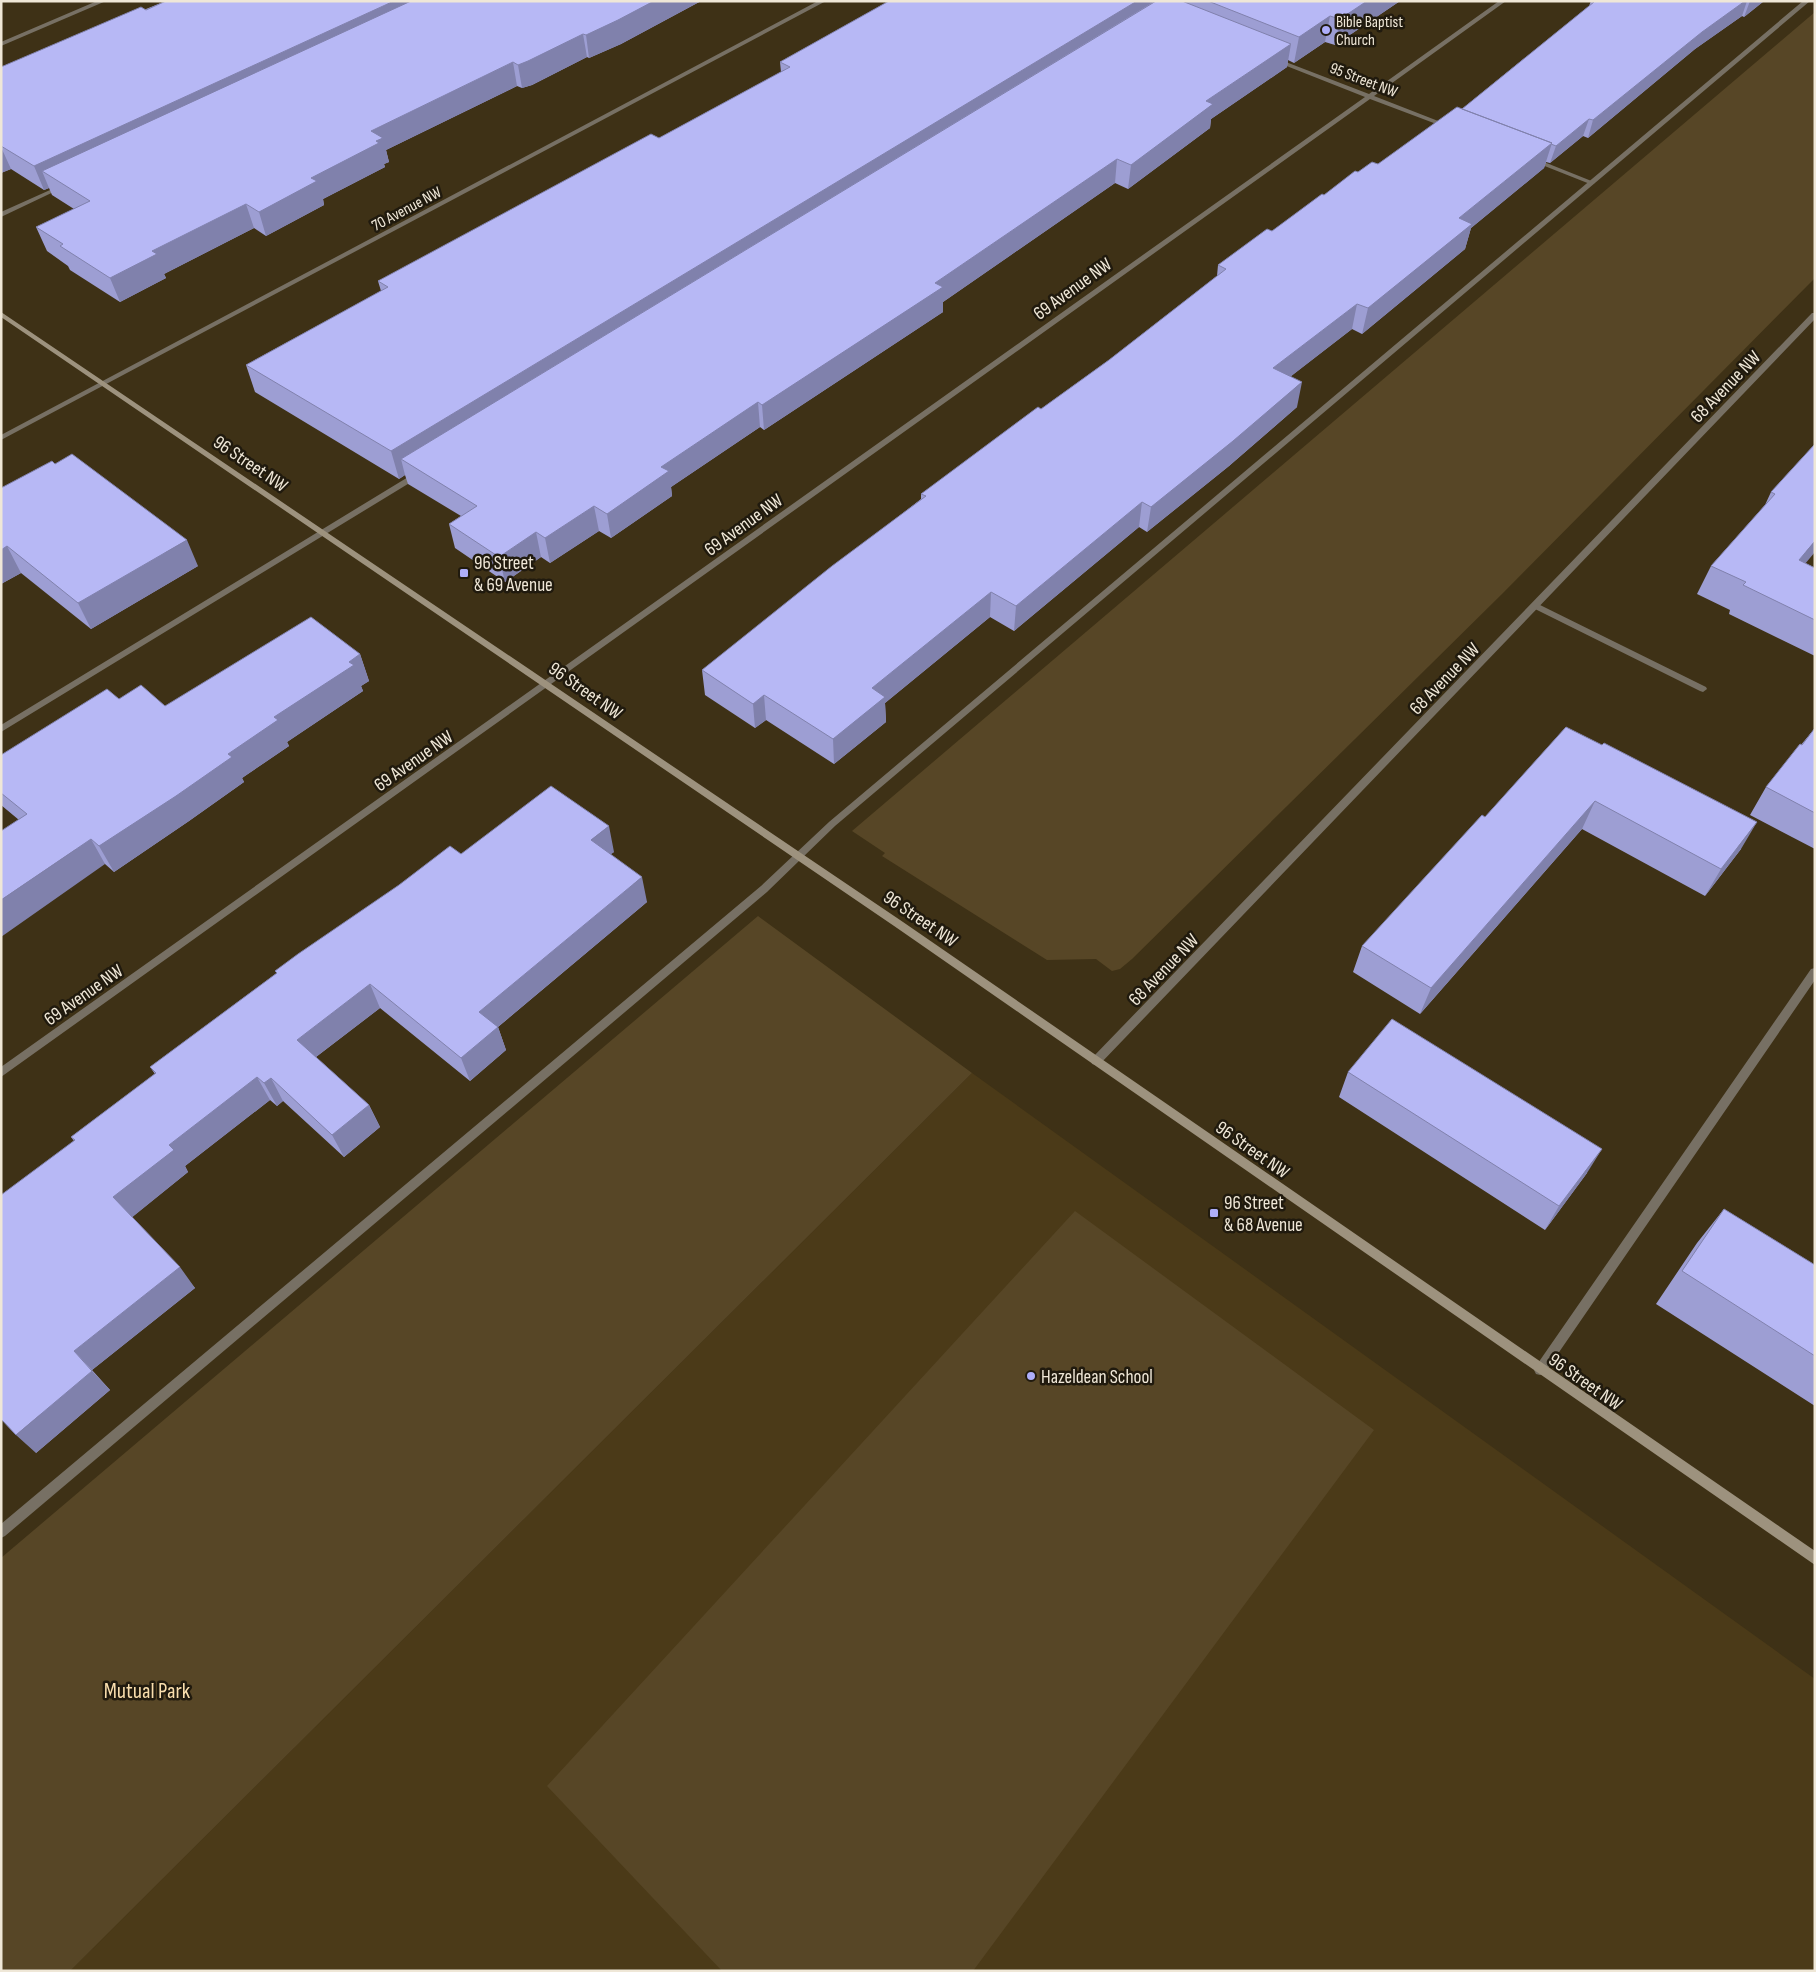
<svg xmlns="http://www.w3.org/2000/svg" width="1816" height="1972" viewBox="0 0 1816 1972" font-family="'Sofia Sans Condensed',sans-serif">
<rect width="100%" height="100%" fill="#3e3116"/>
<path fill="#4b3a18" d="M 972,1073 L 1815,1679 L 1815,1971 L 70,1971 Z"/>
<path fill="#574626" d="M 1815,12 L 1815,278 L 1502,594 L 1132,959 L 1120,969 L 1112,971 L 1096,959 L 1047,960 L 882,856 L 885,853 L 852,831 Z
M 758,916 L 972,1073 L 70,1971 L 1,1971 L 1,1558 Z
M 1075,1211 L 1374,1430 L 973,1971 L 722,1971 L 547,1786 Z"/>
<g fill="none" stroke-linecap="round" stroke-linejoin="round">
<path fill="#777064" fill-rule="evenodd" d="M 1803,1 L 1810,1 L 835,826 L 767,892 L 5,1536 L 1,1538 L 1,1524 L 761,886 L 829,822 Z
M 59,186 L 64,187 L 1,217 L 1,212 Z
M 418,471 L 422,474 L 421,476 L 1,732 L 1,725 Z
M 1536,603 L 1706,687 L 1707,689 L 1703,692 L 1700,691 L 1533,608 L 1532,606 Z
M 1815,968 L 1815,980 L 1544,1374 L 1540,1375 L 1536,1374 L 1534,1370 L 1536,1366 L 1811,969 Z"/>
<path fill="#777064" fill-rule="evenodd" d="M 97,1 L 106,1 L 1,46 L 1,42 Z
M 818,1 L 826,1 L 1,440 L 1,435 Z
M 1499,1 L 1506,1 L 1374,96 L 1451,126 L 1451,128 L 1447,128 L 1370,99 L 1,1077 L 1,1067 L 1365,97 L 1274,61 L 1274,59 L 1278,59 L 1369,94 Z
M 1534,158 L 1594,182 L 1595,183 L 1590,184 L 1532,161 L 1531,160 Z
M 1812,313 L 1815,313 L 1815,319 L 1100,1064 L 1096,1065 L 1092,1064 L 1091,1061 L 1092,1058 Z"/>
<path fill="#9d927e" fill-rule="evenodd" d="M 1,312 L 903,922 L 1815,1551 L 1815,1565 L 897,928 L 1,317 Z"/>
</g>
<path fill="#9d9ed3" d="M 166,1 L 701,1 L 621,44 L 589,58 L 587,57 L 532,85 L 522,88 L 517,86 L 386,150 L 389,162 L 384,164 L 385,167 L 323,199 L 324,205 L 266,236 L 254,228 L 164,274 L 166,278 L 120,302 L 70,270 L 68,266 L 47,251 L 36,227 L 74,209 L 52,195 L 49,188 L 44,190 L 11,169 L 1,173 L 1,67 Z
M 889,1 L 1400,1 L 1335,45 L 1325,42 L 1294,63 L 1288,60 L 1287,67 L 1211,119 L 1210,128 L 1128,189 L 1115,183 L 943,302 L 943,312 L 764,430 L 760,427 L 671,487 L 672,496 L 611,538 L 599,531 L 550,563 L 541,557 L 505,582 L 455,548 L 449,524 L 461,516 L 408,484 L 405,475 L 399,479 L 255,392 L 246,365 L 381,291 L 378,281 L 659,138 L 781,72 L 780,62 Z
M 1591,1 L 1764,1 L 1744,17 L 1742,16 L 1695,49 L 1588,138 L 1583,136 L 1550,163 L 1546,162 L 1544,168 L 1471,228 L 1465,249 L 1362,334 L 1352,329 L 1291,376 L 1297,407 L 1229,466 L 1147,532 L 1139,527 L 1014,631 L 990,617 L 885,703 L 886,722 L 834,764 L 766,720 L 755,728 L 705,695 L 702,670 L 921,499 L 921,494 L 1041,409 L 1109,360 L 1217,276 L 1218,265 L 1272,231 L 1358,172 L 1378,164 L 1462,109 L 1589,6 Z
M 1815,444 L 1805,563 L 1815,568 L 1815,656 L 1729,614 L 1730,610 L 1697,594 L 1711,566 L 1765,505 L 1771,492 Z
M 1,488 L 198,566 L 91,629 L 21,573 L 1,584 Z
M 360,654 L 369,681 L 361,686 L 363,691 L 287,742 L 289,746 L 242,778 L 244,782 L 189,821 L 114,872 L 105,864 L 19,820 L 1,805 L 1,755 L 119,699 L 165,706 Z
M 1566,727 L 1741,849 L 1705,896 L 1582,829 L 1420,1014 L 1353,972 L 1362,946 L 1485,817 Z
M 1815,728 L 1815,849 L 1750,815 L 1766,787 Z
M 614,852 L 610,854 L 647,902 L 498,1027 L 506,1050 L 470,1081 L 380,1008 L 316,1057 L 369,1105 L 380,1127 L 344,1157 L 283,1101 L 277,1106 L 270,1100 L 185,1166 L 188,1172 L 132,1217 L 195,1288 L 92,1370 L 110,1390 L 36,1453 L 74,1141 L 71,1137 L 155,1074 L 150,1067 L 277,973 L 275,971 L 461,854 Z
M 1348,1072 L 1587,1173 L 1545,1230 L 1339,1097 Z
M 1724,1209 L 1815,1265 L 1815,1406 L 1656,1304 L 1697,1243 Z"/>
<path fill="#8081ac" d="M 394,1 L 449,1 L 42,171 L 49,188 L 44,190 L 34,166 Z
M 654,1 L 701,1 L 621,44 L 589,58 L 586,35 Z
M 1137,1 L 1155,1 L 401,459 L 405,475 L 399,479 L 391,451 Z
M 1367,1 L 1400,1 L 1335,45 L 1340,19 Z
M 1745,1 L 1747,1 L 1742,16 L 1695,49 L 1588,138 L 1593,120 L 1702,32 Z
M 1750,1 L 1764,1 L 1744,17 Z
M 1330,16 L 1325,42 L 1294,63 L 1299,37 Z
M 583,34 L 587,57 L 532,85 L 522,88 L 518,65 Z
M 1291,44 L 1287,67 L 1211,119 L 1210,128 L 1128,189 L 1131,165 L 1206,101 Z
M 513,62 L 517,86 L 386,150 L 389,162 L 384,164 L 385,167 L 323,199 L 324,205 L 266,236 L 259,212 L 371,131 Z
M 1589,119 L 1583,136 L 1550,163 L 1556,146 Z
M 1552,143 L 1544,168 L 1471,228 L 1465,249 L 1362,334 L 1368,308 L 1459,218 Z
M 1,147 L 11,169 L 1,173 Z
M 1117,159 L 1115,183 L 943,302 L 943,312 L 764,430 L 762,405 L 935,283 Z
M 246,204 L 254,228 L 164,274 L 166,278 L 120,302 L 110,278 L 152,251 Z
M 1357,304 L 1352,329 L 1268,394 L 1273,368 Z
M 1302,382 L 1297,407 L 1229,466 L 1147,532 L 1151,507 Z
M 758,402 L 760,427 L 671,487 L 672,496 L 611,538 L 607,514 L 661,467 Z
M 1142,502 L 1139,527 L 1014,631 L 1016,606 Z
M 594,506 L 599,531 L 550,563 L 545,538 Z
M 536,532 L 541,557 L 505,582 L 499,557 Z
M 187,540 L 198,566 L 91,629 L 78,603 Z
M 1815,541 L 1815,552 L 1784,589 L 1799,560 Z
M 7,546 L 21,573 L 1,584 L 1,550 Z
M 991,592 L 990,617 L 885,703 L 886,722 L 834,764 L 833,739 L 872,688 Z
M 360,654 L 369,681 L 361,686 L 363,691 L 287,742 L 289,746 L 242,778 L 244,782 L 189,821 L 114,872 L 99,846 L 228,754 L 274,717 L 349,662 Z
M 764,695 L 766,720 L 755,728 L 753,704 Z
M 1595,801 L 1582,829 L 1420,1014 L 1431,988 Z
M 1757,822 L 1741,849 L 1705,896 L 1721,869 Z
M 609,826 L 614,852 L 597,865 L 591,840 Z
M 91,839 L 105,864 L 1,937 L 1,900 Z
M 642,877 L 647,902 L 487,1036 L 479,1012 Z
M 370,984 L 380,1008 L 308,1063 L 297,1040 Z
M 498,1027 L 506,1050 L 470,1081 L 461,1058 Z
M 257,1077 L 270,1100 L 185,1166 L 188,1172 L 130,1219 L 113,1197 L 169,1145 Z
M 271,1078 L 283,1101 L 277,1106 L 264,1083 Z
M 369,1105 L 380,1127 L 344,1157 L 332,1135 Z
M 1602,1149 L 1587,1173 L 1545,1230 L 1559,1206 Z
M 180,1267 L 195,1288 L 92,1370 L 74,1351 Z
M 92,1371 L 110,1390 L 36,1453 L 16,1435 Z"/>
<path fill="#b7b8f5" stroke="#8081ac" d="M 166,1 L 394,1 L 34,166 L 1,146 L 1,67 L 141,7 L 146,10 Z
M 411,1 L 654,1 L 618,20 L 586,35 L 583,34 L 528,61 L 518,65 L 513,62 L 371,131 L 383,138 L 376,141 L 379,143 L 311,178 L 317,181 L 259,212 L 246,204 L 152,251 L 157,254 L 110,278 L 60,246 L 63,244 L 36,227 L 90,201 L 42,171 Z
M 889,1 L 1137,1 L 391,451 L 246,365 L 388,287 L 378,281 L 651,134 L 659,138 L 790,67 L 780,62 Z
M 1156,1 L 1182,1 L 1291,44 L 1206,101 L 1213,104 L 1131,165 L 1117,159 L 935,283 L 943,287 L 762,405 L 758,402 L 661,467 L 669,471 L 607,514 L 594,506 L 545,538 L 536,532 L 499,557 L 449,524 L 477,506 L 401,459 Z
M 1208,1 L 1367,1 L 1340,19 L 1330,16 L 1299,37 Z
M 1591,1 L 1745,1 L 1702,32 L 1593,120 L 1589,119 L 1556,146 L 1551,144 L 1552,143 L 1462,109 L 1594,2 Z
M 1457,107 L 1552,143 L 1459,218 L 1472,224 L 1368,308 L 1357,304 L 1273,368 L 1302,382 L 1233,441 L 1151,507 L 1142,502 L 1016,606 L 991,592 L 872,688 L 885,697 L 833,739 L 764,695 L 753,704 L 702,670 L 832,566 L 926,496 L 921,494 L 1038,407 L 1041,409 L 1109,360 L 1226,269 L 1218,265 L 1267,229 L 1272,231 L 1322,194 L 1324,195 L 1355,171 L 1358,172 L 1372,162 L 1378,164 Z
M 1815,444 L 1815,541 L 1799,560 L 1815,568 L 1815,620 L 1743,585 L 1746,582 L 1711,566 L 1775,494 L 1771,492 Z
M 72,454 L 187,540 L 78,603 L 7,546 L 1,550 L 1,488 L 52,461 L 55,464 Z
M 311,617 L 360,654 L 349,662 L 354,665 L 274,717 L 278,720 L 228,754 L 232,757 L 176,796 L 99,846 L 91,839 L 1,900 L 1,831 L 27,814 L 1,793 L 1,755 L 107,689 L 119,699 L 141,685 L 165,706 Z
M 1566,727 L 1602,745 L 1604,743 L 1757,822 L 1721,869 L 1595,801 L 1431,988 L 1362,946 L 1482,815 L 1485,817 Z
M 1815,728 L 1815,813 L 1766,787 L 1800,744 L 1802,745 Z
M 551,786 L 609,826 L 591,840 L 642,877 L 479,1012 L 498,1027 L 461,1058 L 370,984 L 297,1040 L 369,1105 L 332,1135 L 271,1078 L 264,1083 L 257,1077 L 169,1145 L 174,1150 L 113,1197 L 180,1267 L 74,1351 L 92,1371 L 16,1435 L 1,1419 L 1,1195 L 75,1140 L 71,1137 L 156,1073 L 150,1067 L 277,973 L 275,971 L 298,954 L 399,885 L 450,846 L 461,854 Z
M 1392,1019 L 1602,1149 L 1559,1206 L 1348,1072 Z
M 1724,1209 L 1815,1265 L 1815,1356 L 1682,1271 Z"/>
<g fill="#aeaefa" stroke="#201a0e" stroke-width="2">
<circle cx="1326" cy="30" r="5"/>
<rect x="459" y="568" width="10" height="10" rx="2.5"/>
<rect x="1209" y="1208" width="10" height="10" rx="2.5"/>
<circle cx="1031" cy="1376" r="5"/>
</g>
<g text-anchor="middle" stroke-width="5" stroke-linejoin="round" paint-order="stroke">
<g font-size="16" fill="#efe7d7" stroke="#201a0e" text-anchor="start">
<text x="1336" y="27">Bible Baptist<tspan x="1336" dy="18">Church</tspan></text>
</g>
<g font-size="16" fill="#efe7d7" stroke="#201a0e">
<text transform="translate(1364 79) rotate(21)" y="6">95 Street NW</text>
<text transform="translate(406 208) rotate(-28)" y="6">70 Avenue NW</text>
</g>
<g font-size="19" fill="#efe7d7" stroke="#201a0e">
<text transform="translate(1072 288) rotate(-36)" y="7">69 Avenue NW</text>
<text transform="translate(1725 386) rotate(-46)" y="7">68 Avenue NW</text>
<text transform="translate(251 463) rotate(34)" y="7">96 Street NW</text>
<text transform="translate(743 524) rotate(-36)" y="7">69 Avenue NW</text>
<text transform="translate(1444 678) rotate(-46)" y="7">68 Avenue NW</text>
<text transform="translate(586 690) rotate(35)" y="7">96 Street NW</text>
<text transform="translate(413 760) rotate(-35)" y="7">69 Avenue NW</text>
<text transform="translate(921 918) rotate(34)" y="7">96 Street NW</text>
<text transform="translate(1163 969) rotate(-46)" y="7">68 Avenue NW</text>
<text transform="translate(83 994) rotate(-35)" y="7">69 Avenue NW</text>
<text transform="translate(1253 1149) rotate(35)" y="7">96 Street NW</text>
<text transform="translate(1586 1381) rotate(35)" y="7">96 Street NW</text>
</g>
<g font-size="19" fill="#efe7d7" stroke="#201a0e" text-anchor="start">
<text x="474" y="569">96 Street<tspan x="474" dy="22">&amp; 69 Avenue</tspan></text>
<text x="1224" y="1209">96 Street<tspan x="1224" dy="22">&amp; 68 Avenue</tspan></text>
<text x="1041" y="1383">Hazeldean School</text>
</g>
<g font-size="22" fill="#f9dead" stroke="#201a0e">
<text x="147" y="1698">Mutual Park</text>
</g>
</g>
<rect width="1816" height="1972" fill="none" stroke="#efe7d7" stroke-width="5"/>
</svg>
